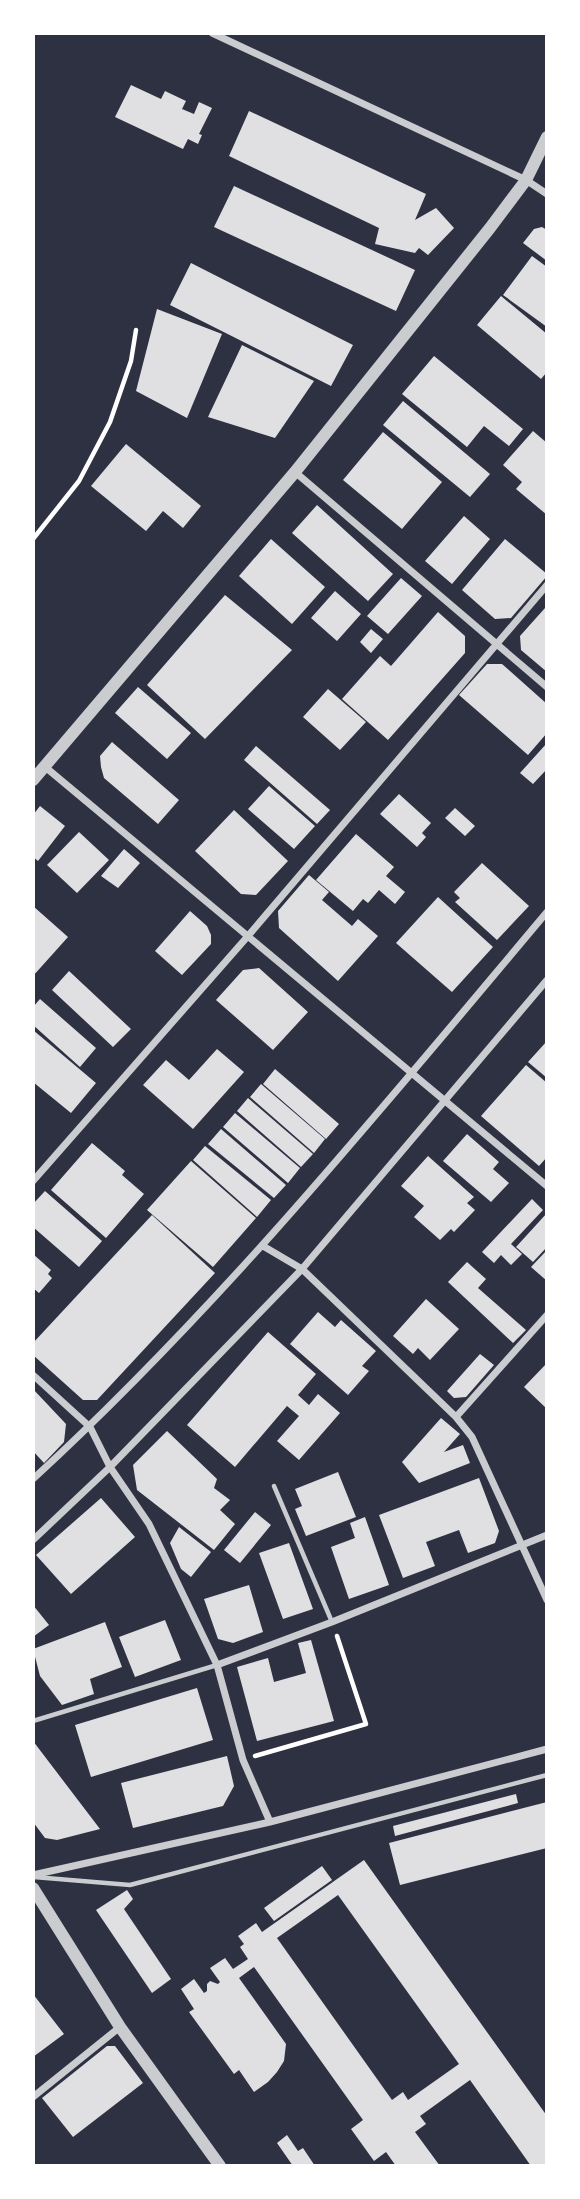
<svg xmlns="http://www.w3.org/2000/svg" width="580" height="2199" viewBox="0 0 580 2199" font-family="'Golos Text',sans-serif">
<rect width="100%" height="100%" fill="#2d3142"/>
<path fill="#e0e0e3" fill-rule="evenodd" d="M 131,85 L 161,99 L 165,91 L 186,101 L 182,109 L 194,114 L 199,102 L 212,108 L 199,134 L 202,135 L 198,144 L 188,139 L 183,149 L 115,117 Z
M 249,111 L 426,194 L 415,220 L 436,208 L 454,228 L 428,255 L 419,248 L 415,253 L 375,244 L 379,228 L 229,156 Z
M 234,186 L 415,270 L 396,311 L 214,227 Z
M 542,227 L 547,230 L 547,261 L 523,243 L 534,229 Z
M 532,256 L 547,267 L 547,327 L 503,295 Z
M 191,263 L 353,345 L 331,386 L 170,305 Z
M 501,296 L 547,334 L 547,372 L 541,379 L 477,325 Z
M 157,309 L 222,334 L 187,418 L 136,391 Z
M 242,345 L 314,381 L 275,438 L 208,417 Z
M 434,356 L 523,429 L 509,446 L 484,426 L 467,447 L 402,394 Z
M 403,401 L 490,474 L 470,497 L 383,425 Z
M 533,431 L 547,443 L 547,515 L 516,489 L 522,482 L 503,465 Z
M 383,432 L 442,482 L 402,529 L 343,480 Z
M 126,444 L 201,506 L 183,528 L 163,511 L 146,531 L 91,486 Z
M 317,505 L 393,574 L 368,601 L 292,533 Z
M 464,516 L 490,539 L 452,584 L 425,561 Z
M 271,539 L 325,587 L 292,624 L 239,576 Z
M 505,539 L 547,574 L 547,576 L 511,618 L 495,619 L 462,590 Z
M 401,578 L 422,596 L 388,634 L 367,616 Z
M 335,591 L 361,614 L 337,641 L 311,618 Z
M 225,595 L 292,650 L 205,739 L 147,685 Z
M 545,608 L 547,609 L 547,672 L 521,650 L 520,636 Z
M 438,612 L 465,636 L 465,653 L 388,740 L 342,699 L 380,656 L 391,666 Z
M 371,629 L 383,639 L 371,653 L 360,642 Z
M 487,664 L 502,664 L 547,704 L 547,733 L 528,755 L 459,695 Z
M 138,687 L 191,733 L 167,759 L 115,713 Z
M 328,689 L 366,722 L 340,750 L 303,717 Z
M 112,742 L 179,800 L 158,824 L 104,778 L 101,767 L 100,756 Z
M 547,743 L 547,769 L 533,784 L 520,773 Z
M 256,746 L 330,810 L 317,824 L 244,760 Z
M 269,786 L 315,826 L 294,849 L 248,809 Z
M 399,794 L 431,823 L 422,833 L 426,837 L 417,847 L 380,814 Z
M 40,806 L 65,826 L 38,861 L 33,857 L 33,815 Z
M 455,808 L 475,826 L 465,836 L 445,818 Z
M 234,810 L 288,861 L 256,895 L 241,894 L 195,851 Z
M 79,832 L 109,860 L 77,893 L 47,865 Z
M 356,834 L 394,867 L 386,876 L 405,892 L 395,904 L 379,890 L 368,903 L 363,899 L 353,911 L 316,880 Z
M 124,849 L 140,863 L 118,888 L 101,876 Z
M 482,863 L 529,906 L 497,940 L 455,902 L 460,898 L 454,892 Z
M 309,875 L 329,892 L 322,900 L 352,926 L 358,919 L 378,936 L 338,981 L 279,928 L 278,911 Z
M 438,897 L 493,947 L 452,992 L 396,943 Z
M 33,906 L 68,937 L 33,976 Z
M 190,911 L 207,926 L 211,935 L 211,944 L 182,975 L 155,951 Z
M 259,968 L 308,1012 L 273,1050 L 216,1000 L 243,970 Z
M 69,971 L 131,1029 L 113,1047 L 52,990 Z
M 40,999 L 96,1048 L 80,1067 L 33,1025 L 33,1007 Z
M 33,1030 L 96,1083 L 71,1113 L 33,1082 Z
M 547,1041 L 547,1078 L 528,1062 Z
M 217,1049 L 244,1072 L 193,1129 L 143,1085 L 166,1060 L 189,1080 Z
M 526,1065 L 547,1083 L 547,1157 L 539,1166 L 481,1116 Z
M 275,1069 L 339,1124 L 326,1139 L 263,1084 Z
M 261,1084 L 325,1139 L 314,1153 L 250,1097 Z
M 248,1098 L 313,1154 L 301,1167 L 237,1111 Z
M 235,1113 L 300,1168 L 288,1183 L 223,1127 Z
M 221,1129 L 286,1185 L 274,1198 L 208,1144 Z
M 467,1134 L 499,1162 L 493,1169 L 509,1183 L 491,1202 L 443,1161 Z
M 92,1143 L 125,1171 L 122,1175 L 144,1194 L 106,1238 L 51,1190 Z
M 205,1146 L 271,1200 L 257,1217 L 193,1160 Z
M 428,1156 L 474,1197 L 467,1203 L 475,1210 L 454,1232 L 451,1229 L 440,1240 L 414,1217 L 424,1206 L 401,1186 Z
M 191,1161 L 256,1218 L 213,1267 L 147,1210 Z
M 45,1191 L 102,1241 L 79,1267 L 33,1227 L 33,1204 Z
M 532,1199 L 543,1210 L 511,1244 L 522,1254 L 511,1265 L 501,1255 L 494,1263 L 482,1252 Z
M 547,1213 L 547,1247 L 533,1262 L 516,1247 Z
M 152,1215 L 215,1273 L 97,1400 L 83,1400 L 33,1355 L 33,1343 Z
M 547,1250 L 547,1281 L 531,1267 Z
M 33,1254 L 51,1270 L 48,1274 L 52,1278 L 39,1293 L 33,1288 Z
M 467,1262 L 486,1279 L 478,1288 L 526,1330 L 513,1343 L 448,1282 Z
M 426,1299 L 459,1329 L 430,1360 L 418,1348 L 413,1354 L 393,1336 Z
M 318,1312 L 335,1327 L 341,1320 L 376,1351 L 362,1366 L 369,1371 L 348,1395 L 290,1344 Z
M 268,1332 L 316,1374 L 298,1395 L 309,1405 L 318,1394 L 340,1413 L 299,1460 L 277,1441 L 299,1416 L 287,1406 L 235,1467 L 187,1425 Z
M 480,1354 L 494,1365 L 466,1397 L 454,1398 L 447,1391 Z
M 547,1363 L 547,1409 L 524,1387 Z
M 33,1389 L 66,1424 L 64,1442 L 44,1463 L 33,1451 Z
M 441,1418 L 460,1434 L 444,1452 L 463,1445 L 470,1463 L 419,1483 L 402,1462 Z
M 167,1431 L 217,1479 L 214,1488 L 230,1500 L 220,1510 L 235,1524 L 214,1550 L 137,1490 L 133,1465 Z
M 338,1472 L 356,1517 L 306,1536 L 295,1509 L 302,1506 L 295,1489 Z
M 479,1478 L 499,1531 L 495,1543 L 468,1553 L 459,1530 L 426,1542 L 435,1566 L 403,1578 L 379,1515 Z
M 101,1498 L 135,1537 L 71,1594 L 36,1555 Z
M 255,1512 L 271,1525 L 240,1563 L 224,1550 Z
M 365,1517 L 389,1585 L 349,1599 L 331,1547 L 355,1538 L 350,1523 Z
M 179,1527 L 211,1552 L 191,1577 L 181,1569 L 170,1543 Z
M 289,1543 L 313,1609 L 283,1619 L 259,1553 Z
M 249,1585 L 263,1632 L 233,1643 L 218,1639 L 204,1599 Z
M 33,1605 L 49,1625 L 33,1637 Z
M 165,1620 L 181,1660 L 135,1677 L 119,1637 Z
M 105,1622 L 122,1667 L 90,1679 L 94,1694 L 62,1705 L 40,1676 L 33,1649 Z
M 311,1640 L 334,1721 L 257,1741 L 237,1667 L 268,1658 L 274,1682 L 306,1673 L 298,1643 Z
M 197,1688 L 213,1740 L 91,1777 L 75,1725 Z
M 33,1741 L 100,1829 L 57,1840 L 45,1838 L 33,1822 Z
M 227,1756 L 234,1786 L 223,1806 L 133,1828 L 121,1783 Z
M 516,1794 L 518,1803 L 395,1836 L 393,1826 Z
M 547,1802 L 547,1848 L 400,1885 L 389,1843 Z
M 364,1860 L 547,2116 L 547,2166 L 531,2166 L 470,2080 L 420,2116 L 426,2124 L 415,2132 L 440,2166 L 396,2166 L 386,2152 L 374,2161 L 351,2129 L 363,2120 L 254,1967 L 239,1978 L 286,2044 L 284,2061 L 277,2072 L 268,2082 L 254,2092 L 239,2070 L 234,2074 L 189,2012 L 194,2009 L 181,1989 L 194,1979 L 204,1993 L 207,1991 L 207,1984 L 210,1981 L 218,1984 L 220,1982 L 210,1968 L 225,1958 L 233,1969 L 248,1959 L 240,1947 L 244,1944 L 238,1936 L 256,1923 L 262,1932 ZM 338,1895 L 459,2064 L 408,2100 L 403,2092 L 392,2100 L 277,1938 Z
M 322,1866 L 332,1880 L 274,1921 L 264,1908 Z
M 127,1890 L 133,1899 L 124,1909 L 171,1979 L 152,1993 L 96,1910 Z
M 33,1994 L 64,2034 L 33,2057 Z
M 107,2046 L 115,2046 L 143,2083 L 73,2137 L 42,2098 Z
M 287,2135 L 298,2151 L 303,2148 L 315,2166 L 293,2166 L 277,2143 Z"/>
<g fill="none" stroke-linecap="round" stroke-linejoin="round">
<path stroke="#fff" stroke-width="4.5" d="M 33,539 L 79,481 L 110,422 L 131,361 L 136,330
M 255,1756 L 366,1724 L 337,1636"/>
<path stroke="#caccd0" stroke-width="4.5" d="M 274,1486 L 332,1622
M 33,1721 L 217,1665
M 34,1877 L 130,1885 L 547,1775"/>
<path stroke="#caccd0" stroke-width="7" d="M 212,33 L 526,180 L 547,194
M 295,472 L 547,687
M 44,766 L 547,1186
M 33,1181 L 248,936 L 547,585
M 263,1246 L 302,1269 L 456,1417 L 472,1437 L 547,1600
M 33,1375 L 90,1427 L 110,1467 L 149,1524 L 217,1665 L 243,1760 L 270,1822
M 456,1417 L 547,1315
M 33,1479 C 221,1306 383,1107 547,912
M 33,1540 L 110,1467 L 302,1269 L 547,980
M 217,1665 L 332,1622 L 547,1535
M 33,1875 L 270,1822 L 547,1749
M 33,2097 L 120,2027"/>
<path stroke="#caccd0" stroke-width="12" d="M 33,780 L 295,472 L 490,228 L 526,180 L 547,137
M 33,1888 L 120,2027 L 220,2166"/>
</g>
<rect width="580" height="2199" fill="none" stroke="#ffffff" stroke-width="70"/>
</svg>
